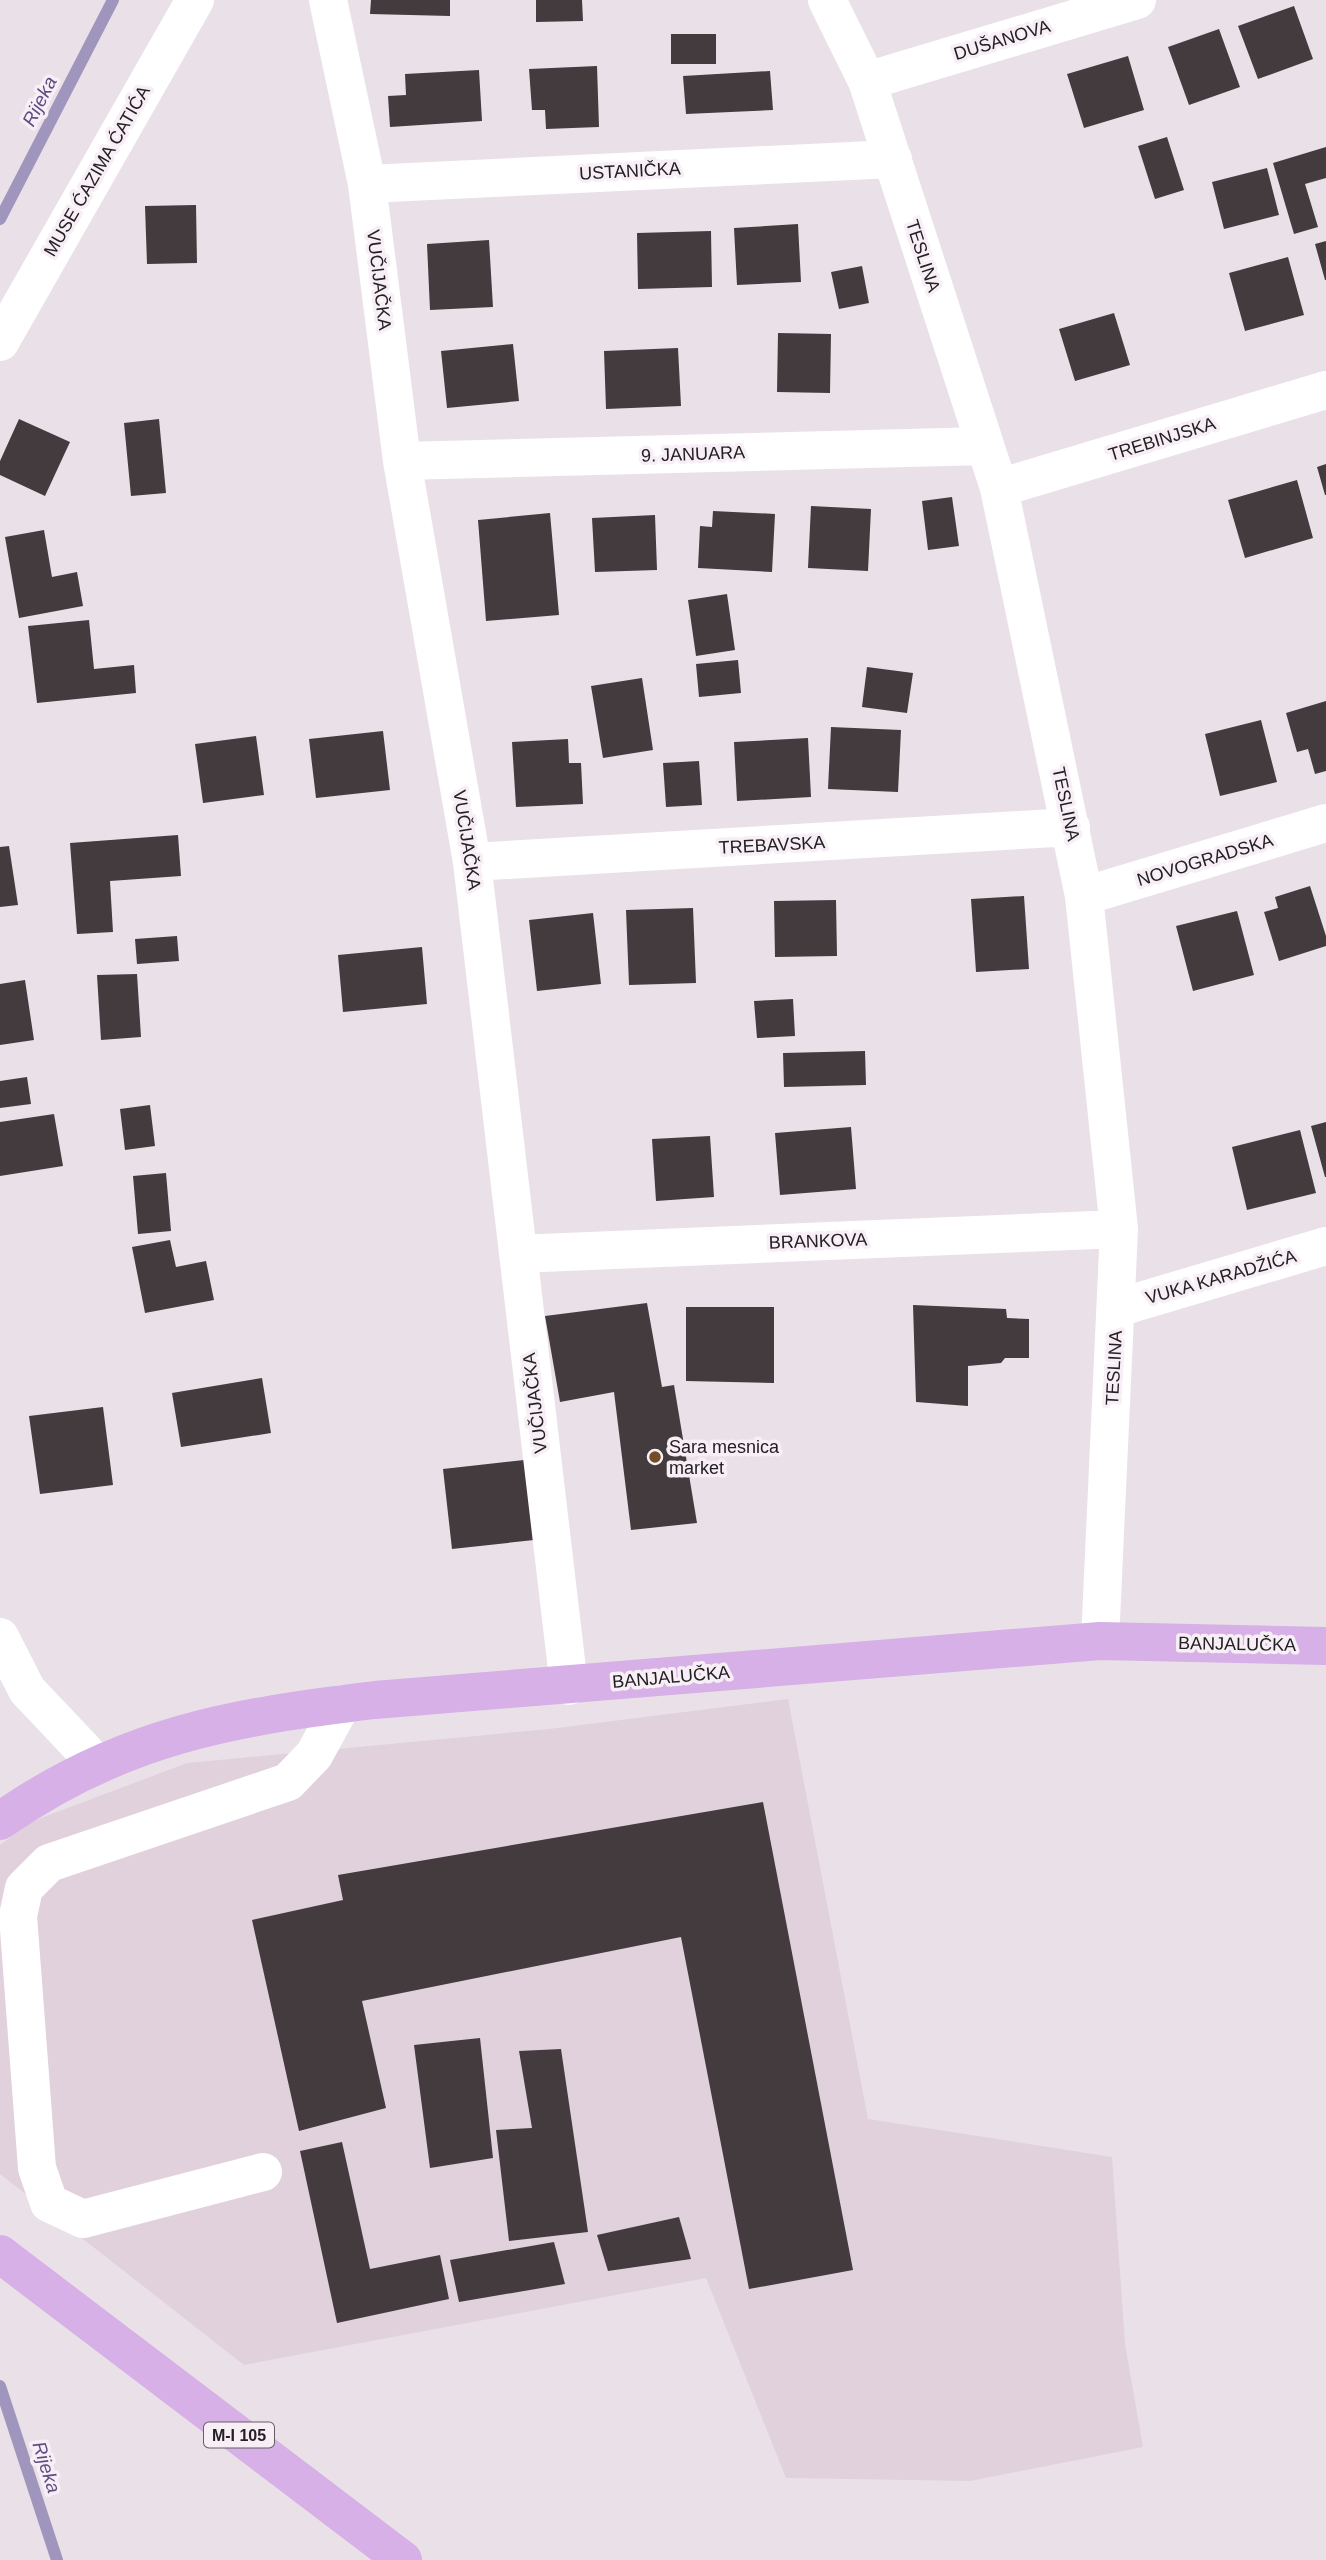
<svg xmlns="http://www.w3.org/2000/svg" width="1326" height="2560" viewBox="0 0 1326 2560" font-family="Helvetica,sans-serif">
<rect width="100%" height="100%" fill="#eae1e8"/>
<path fill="#e0d1dc" d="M 788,1699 L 868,2119 L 1112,2157 L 1125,2344 L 1143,2447 L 970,2481 L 786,2478 L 706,2278 L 244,2365 L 0,2174 L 0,1845 L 33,1821 L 187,1763 L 549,1729 Z"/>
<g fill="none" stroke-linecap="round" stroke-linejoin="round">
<path stroke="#a096bd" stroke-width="12" d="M 0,219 L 113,0
M 0,2386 L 57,2560"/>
</g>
<path fill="#433b3e" d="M 371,0 L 450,0 L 450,16 L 370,14 Z
M 536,0 L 582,0 L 583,21 L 536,22 Z
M 1294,6 L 1313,59 L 1258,79 L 1238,26 Z
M 1219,29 L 1240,87 L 1189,105 L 1168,47 Z
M 671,34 L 716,34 L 716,64 L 671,64 Z
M 1128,56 L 1144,110 L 1084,128 L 1067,74 Z
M 597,66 L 599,127 L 546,129 L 545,110 L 532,110 L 529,69 Z
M 479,70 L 482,121 L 390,127 L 388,96 L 406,95 L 405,74 Z
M 770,71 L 773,110 L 686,114 L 683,76 Z
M 1167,137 L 1184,190 L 1155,199 L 1138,146 Z
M 1326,147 L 1326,178 L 1305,184 L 1318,227 L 1294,234 L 1273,163 Z
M 1267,168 L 1279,215 L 1224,229 L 1212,182 Z
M 196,205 L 197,263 L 147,264 L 145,206 Z
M 798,224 L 801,282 L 737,285 L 734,228 Z
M 711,231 L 712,287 L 638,289 L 637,233 Z
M 489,240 L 493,307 L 430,310 L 427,244 Z
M 1326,241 L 1326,280 L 1325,280 L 1315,244 Z
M 1288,257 L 1304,315 L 1245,331 L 1229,273 Z
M 862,266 L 869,303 L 839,309 L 831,272 Z
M 1114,313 L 1130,365 L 1075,381 L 1059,329 Z
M 778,333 L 831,334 L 830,393 L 777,392 Z
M 513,344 L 519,401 L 447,408 L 441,351 Z
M 678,348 L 681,406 L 606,409 L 604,351 Z
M 19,419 L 70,442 L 45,496 L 0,475 L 0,461 Z
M 159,419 L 166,493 L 131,496 L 124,423 Z
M 1326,464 L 1326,495 L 1325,495 L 1317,467 Z
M 1297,480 L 1313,538 L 1245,558 L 1228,500 Z
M 952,497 L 959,546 L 928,550 L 922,501 Z
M 811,506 L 871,509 L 868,571 L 808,568 Z
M 713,511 L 775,514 L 772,572 L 698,568 L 700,526 L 712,527 Z
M 550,513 L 559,615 L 486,621 L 478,520 Z
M 655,515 L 657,570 L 595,572 L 592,518 Z
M 44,530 L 52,577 L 77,572 L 83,606 L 19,618 L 5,537 Z
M 727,594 L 735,650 L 696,656 L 688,600 Z
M 89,620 L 94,669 L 134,665 L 136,693 L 37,703 L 28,626 Z
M 738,660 L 741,693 L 699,697 L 696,664 Z
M 867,667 L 913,673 L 907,713 L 862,707 Z
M 642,678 L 653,750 L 603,758 L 591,686 Z
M 1326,701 L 1326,771 L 1315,774 L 1308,749 L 1297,752 L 1286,713 Z
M 1261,720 L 1277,782 L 1220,796 L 1205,734 Z
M 831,727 L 901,730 L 898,792 L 828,789 Z
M 383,731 L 390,790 L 316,798 L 309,739 Z
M 256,736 L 264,795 L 203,803 L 195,744 Z
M 808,738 L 811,797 L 737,801 L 734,742 Z
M 568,739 L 569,763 L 581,763 L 583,804 L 516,807 L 512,742 Z
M 699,761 L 702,805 L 666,807 L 663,763 Z
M 178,835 L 181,876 L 110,881 L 113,932 L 77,934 L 70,843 Z
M 9,846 L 18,905 L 0,907 L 0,847 Z
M 1310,886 L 1326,936 L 1326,946 L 1279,961 L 1264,912 L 1278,908 L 1275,897 Z
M 1024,896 L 1029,969 L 976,972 L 971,899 Z
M 836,900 L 837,956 L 775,957 L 774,901 Z
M 693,908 L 696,983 L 629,985 L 626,910 Z
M 1237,911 L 1254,975 L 1193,991 L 1176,926 Z
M 593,913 L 601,984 L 537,991 L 529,920 Z
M 177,936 L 179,961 L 137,964 L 135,939 Z
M 422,947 L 427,1004 L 343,1012 L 338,955 Z
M 137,974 L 141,1037 L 101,1040 L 97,975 Z
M 25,980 L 34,1040 L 0,1045 L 0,984 Z
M 793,999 L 795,1036 L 757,1038 L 754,1001 Z
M 865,1051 L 866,1085 L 784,1087 L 783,1053 Z
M 27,1077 L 31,1104 L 0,1108 L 0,1081 Z
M 150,1105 L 155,1146 L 125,1150 L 120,1109 Z
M 54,1114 L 63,1166 L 0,1176 L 0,1122 Z
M 1326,1122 L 1326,1177 L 1325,1177 L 1311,1126 Z
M 851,1127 L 856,1189 L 780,1195 L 775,1133 Z
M 1300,1130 L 1316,1193 L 1247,1210 L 1232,1147 Z
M 710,1136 L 714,1197 L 656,1201 L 652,1139 Z
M 166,1173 L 171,1231 L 138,1234 L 133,1176 Z
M 170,1240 L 176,1267 L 206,1261 L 214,1300 L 145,1313 L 132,1247 Z
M 647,1303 L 662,1387 L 674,1385 L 697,1523 L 631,1530 L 614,1392 L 560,1402 L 545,1316 Z
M 913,1305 L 1006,1309 L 1007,1318 L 1029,1319 L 1029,1358 L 1005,1358 L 1001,1363 L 968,1366 L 968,1406 L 916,1402 Z
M 686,1307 L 774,1307 L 774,1383 L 686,1381 Z
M 262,1378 L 271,1433 L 181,1447 L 172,1393 Z
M 103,1407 L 113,1485 L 40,1494 L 29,1416 Z
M 524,1460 L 534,1540 L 452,1549 L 443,1469 Z
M 763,1802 L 853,2270 L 749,2289 L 681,1937 L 362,2001 L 386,2108 L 299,2131 L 252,1920 L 343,1900 L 338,1875 Z
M 480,2038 L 493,2158 L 430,2168 L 414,2045 Z
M 561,2049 L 588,2232 L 509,2241 L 496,2130 L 532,2128 L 519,2051 Z
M 342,2142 L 370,2269 L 440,2255 L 449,2299 L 337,2323 L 300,2151 Z
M 679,2217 L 691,2259 L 608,2271 L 597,2235 Z
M 554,2242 L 565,2284 L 459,2302 L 450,2260 Z"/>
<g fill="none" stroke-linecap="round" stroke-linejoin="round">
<path stroke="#fff" stroke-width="38" d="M 328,0 L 367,184 L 402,461 L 472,862 L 569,1686
M 827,0 L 867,81 L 999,488 L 1084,896 L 1119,1229 L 1100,1641
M 867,81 L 1137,0
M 367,184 L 893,159
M 0,342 L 195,0
M 402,461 L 984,446
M 999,488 L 1326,390
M 472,862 L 1071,827
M 1084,896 L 1326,823
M 518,1254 L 1119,1229
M 1117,1308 L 1326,1246
M 0,1637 L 27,1690 L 96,1763
M 263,2172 L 83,2219 L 49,2203 L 37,2168 L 18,1916 L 24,1888 L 49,1863 L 288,1782 L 314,1755 L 342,1704"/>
<path stroke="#d6b0e6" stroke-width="38" d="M 0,1821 C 121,1736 232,1717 375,1700 L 1100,1641 L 1326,1646
M 0,2254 L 403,2560"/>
</g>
<circle fill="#714e27" stroke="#f7eff5" stroke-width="2.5" cx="655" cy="1457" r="7"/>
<g text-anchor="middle" stroke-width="7" stroke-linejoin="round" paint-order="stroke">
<rect fill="#f7eff5" stroke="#635f62" stroke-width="2" x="204" y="2422.5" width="70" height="25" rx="5"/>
<g font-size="16" font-weight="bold" fill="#232123">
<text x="239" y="2441">M-I 105</text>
</g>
<g font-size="18" fill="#232123" stroke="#f7eff5">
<text transform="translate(1002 40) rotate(-17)" y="6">DUŠANOVA</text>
<text transform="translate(97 171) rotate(-60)" y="6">MUSE ĆAZIMA ĆATIĆA</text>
<text transform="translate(630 171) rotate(-3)" y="6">USTANIČKA</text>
<text transform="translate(923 256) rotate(72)" y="6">TESLINA</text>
<text transform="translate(379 280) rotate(83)" y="6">VUČIJAČKA</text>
<text transform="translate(1162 439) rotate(-17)" y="6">TREBINJSKA</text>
<text transform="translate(693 454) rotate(-2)" y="6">9. JANUARA</text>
<text transform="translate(1066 804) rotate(78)" y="6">TESLINA</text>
<text transform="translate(467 840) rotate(81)" y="6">VUČIJAČKA</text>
<text transform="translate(772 845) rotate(-3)" y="6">TREBAVSKA</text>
<text transform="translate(1205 860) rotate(-17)" y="6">NOVOGRADSKA</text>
<text transform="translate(818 1241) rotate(-2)" y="6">BRANKOVA</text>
<text transform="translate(1221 1277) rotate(-16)" y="6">VUKA KARADŽIĆA</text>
<text transform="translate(1114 1368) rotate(-87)" y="6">TESLINA</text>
<text transform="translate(535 1403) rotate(-97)" y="6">VUČIJAČKA</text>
<text transform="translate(1237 1644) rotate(1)" y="6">BANJALUČKA</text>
<text transform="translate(671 1677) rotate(-5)" y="6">BANJALUČKA</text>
</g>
<g font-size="18" fill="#232123" stroke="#f7eff5" text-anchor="start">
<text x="669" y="1453">Sara mesnica<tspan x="669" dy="21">market</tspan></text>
</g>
<g font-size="19" font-style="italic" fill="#5d4d83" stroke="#f7eff5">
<text transform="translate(39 101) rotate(-63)" y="7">Rijeka</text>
<text transform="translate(47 2467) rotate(72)" y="7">Rijeka</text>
</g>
</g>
</svg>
